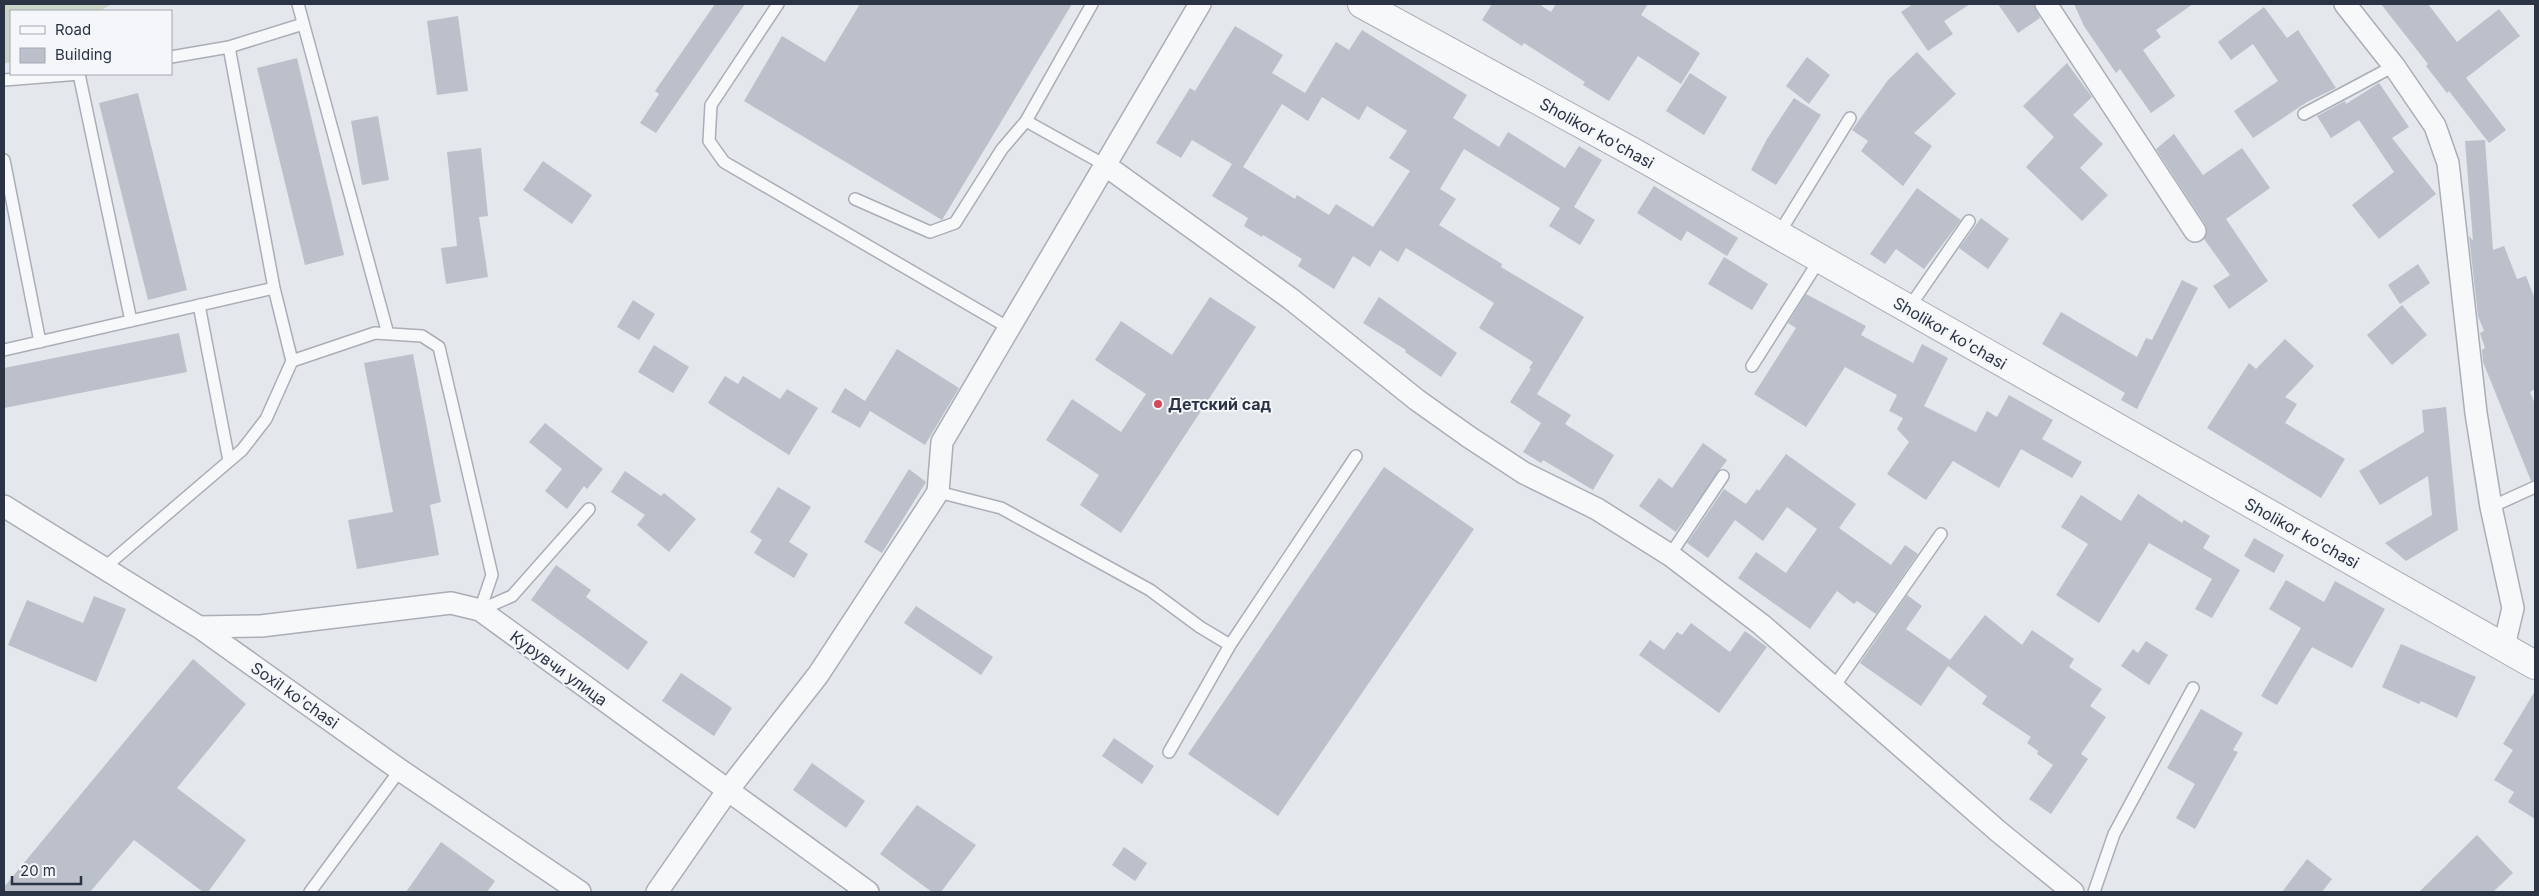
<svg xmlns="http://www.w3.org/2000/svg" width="2539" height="896" viewBox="0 0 2539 896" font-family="Inter,sans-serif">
<rect width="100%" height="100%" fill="#e4e7ec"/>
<path fill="#c9d6c5" d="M 4,4 L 112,4 L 100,11 L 11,11 L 11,63 L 4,63 Z"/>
<path fill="#bbc0ca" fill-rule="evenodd" d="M 715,4 L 745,4 L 656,133 L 640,123 L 659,94 L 655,91 Z
M 860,4 L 1072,4 L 942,220 L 744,101 L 782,36 L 825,62 Z
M 1492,4 L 1539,4 L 1551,12 L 1556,4 L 1648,4 L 1641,15 L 1700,53 L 1681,84 L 1638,56 L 1609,101 L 1583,85 L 1585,82 L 1524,43 L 1522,46 L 1482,20 Z
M 1913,4 L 1970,4 L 1944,21 L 1953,34 L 1928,51 L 1901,12 Z
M 1998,4 L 2034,4 L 2040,18 L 2018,33 Z
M 2074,4 L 2193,4 L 2156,30 L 2161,37 L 2143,50 L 2175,96 L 2151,113 L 2120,69 L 2116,73 L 2084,26 Z
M 2381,4 L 2428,4 L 2457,42 L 2499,9 L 2520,36 L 2466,78 L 2506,130 L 2489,143 L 2449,91 L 2447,93 L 2426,66 L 2428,64 Z
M 2264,7 L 2287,38 L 2298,30 L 2336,88 L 2307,102 L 2253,138 L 2234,111 L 2278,81 L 2253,44 L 2231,60 L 2218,42 Z
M 458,16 L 468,91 L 437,95 L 427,21 Z
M 1235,26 L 1283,55 L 1272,73 L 1305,93 L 1336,42 L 1349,50 L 1362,30 L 1467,95 L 1453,118 L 1499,147 L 1508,132 L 1565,168 L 1579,146 L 1602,160 L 1574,207 L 1595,220 L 1580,245 L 1549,226 L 1560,208 L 1464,149 L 1440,189 L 1456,199 L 1439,225 L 1502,264 L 1501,267 L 1584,317 L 1537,394 L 1571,415 L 1565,424 L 1614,455 L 1593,490 L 1543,460 L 1541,463 L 1523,452 L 1541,423 L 1510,402 L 1531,369 L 1529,368 L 1533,362 L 1479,328 L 1494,303 L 1406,248 L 1398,262 L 1380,250 L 1370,267 L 1353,256 L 1334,289 L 1298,266 L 1302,259 L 1263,235 L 1262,237 L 1244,226 L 1248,218 L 1212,196 L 1232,164 L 1192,140 L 1181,158 L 1156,143 L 1190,88 L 1195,91 ZM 1322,97 L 1359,120 L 1367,106 L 1407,131 L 1389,158 L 1410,171 L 1373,227 L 1336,204 L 1329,215 L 1297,195 L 1295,199 L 1243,167 L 1282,104 L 1308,121 Z
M 1917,52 L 1956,94 L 1914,133 L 1932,146 L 1903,186 L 1861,151 L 1868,141 L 1852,130 L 1888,80 Z
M 1807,57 L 1830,75 L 1809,104 L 1786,86 Z
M 297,58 L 344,255 L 305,265 L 257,68 Z
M 2067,63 L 2092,97 L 2073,115 L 2103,144 L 2080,168 L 2108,195 L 2082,221 L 2026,167 L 2054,137 L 2023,106 Z
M 1690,73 L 1727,97 L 1704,135 L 1666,111 Z
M 2379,83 L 2409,127 L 2392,138 L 2436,194 L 2379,239 L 2352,205 L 2394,172 L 2359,120 L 2331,138 L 2317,116 L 2345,101 L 2346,104 Z
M 138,93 L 187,290 L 148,300 L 99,103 Z
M 1794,98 L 1821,115 L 1776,185 L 1751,170 L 1767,139 Z
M 378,116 L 389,180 L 362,185 L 351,121 Z
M 2174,134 L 2203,175 L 2242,148 L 2270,188 L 2226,219 L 2268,281 L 2229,309 L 2213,286 L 2230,275 L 2204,239 L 2207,231 L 2205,224 L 2156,149 Z
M 2485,140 L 2493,250 L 2504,246 L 2517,279 L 2526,276 L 2535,299 L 2535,389 L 2530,392 L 2535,404 L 2535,480 L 2531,481 L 2483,362 L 2482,350 L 2485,348 L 2480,333 L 2484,331 L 2478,316 L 2469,236 L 2473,241 L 2465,141 Z
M 481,148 L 488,216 L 479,217 L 488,277 L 446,284 L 441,248 L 457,246 L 447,152 Z
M 543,161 L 592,195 L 572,224 L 523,190 Z
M 1654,186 L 1738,238 L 1727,256 L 1687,231 L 1681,241 L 1637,213 Z
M 1917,188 L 1961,220 L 1924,269 L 1896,249 L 1885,264 L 1870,254 Z
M 1981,218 L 2009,239 L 1988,269 L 1959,248 Z
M 1724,257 L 1768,284 L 1752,310 L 1708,284 Z
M 2418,264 L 2430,283 L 2400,304 L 2388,285 Z
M 2182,280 L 2198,288 L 2137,409 L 2121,400 L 2125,393 L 2042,344 L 2061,312 L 2137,357 L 2146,338 L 2152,340 Z
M 1806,294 L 1866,326 L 1861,335 L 1913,363 L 1922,344 L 1948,358 L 1924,406 L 1976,432 L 1987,411 L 1997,417 L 2009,395 L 2053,420 L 2042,439 L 2082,462 L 2072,478 L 2021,449 L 1999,488 L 1953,461 L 1926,500 L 1887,474 L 1909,442 L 1897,429 L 1903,418 L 1889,411 L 1897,395 L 1845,367 L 1806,427 L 1754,394 L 1796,328 L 1788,323 Z
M 1210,297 L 1256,327 L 1121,533 L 1080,505 L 1099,475 L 1046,440 L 1072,399 L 1121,432 L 1146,394 L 1095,360 L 1121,321 L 1172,355 Z
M 1379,297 L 1457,353 L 1441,377 L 1405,352 L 1406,350 L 1363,323 Z
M 633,300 L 655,314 L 639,340 L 617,327 Z
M 2402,305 L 2427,335 L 2392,365 L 2367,335 Z
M 179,333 L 187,372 L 4,408 L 4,368 Z
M 2285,339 L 2314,366 L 2285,397 L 2297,404 L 2285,423 L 2345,459 L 2321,498 L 2207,428 L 2249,363 L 2256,369 Z
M 654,345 L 689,367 L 673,393 L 638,372 Z
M 897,349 L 959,388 L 925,445 L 870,411 L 860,428 L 831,412 L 845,388 L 865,401 Z
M 413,354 L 441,502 L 430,505 L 439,555 L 357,569 L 348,520 L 393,512 L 364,363 Z
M 725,376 L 738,384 L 743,376 L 780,399 L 787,389 L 818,408 L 789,455 L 708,403 Z
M 2446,407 L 2458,530 L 2406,561 L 2385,543 L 2432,515 L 2428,476 L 2380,505 L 2359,471 L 2424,432 L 2422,410 Z
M 545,423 L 603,469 L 587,489 L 584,486 L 567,509 L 545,491 L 562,469 L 529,442 Z
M 1703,443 L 1727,460 L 1676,532 L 1639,506 L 1659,478 L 1672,488 Z
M 1786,454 L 1856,504 L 1839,528 L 1891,565 L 1905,545 L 1918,554 L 1876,614 L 1857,601 L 1854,604 L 1837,591 L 1810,629 L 1738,578 L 1756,552 L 1786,573 L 1817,529 L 1787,507 L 1763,541 L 1735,520 L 1708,558 L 1687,543 L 1724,489 L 1746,504 L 1757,489 L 1759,491 Z
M 1384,467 L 1474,529 L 1278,816 L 1188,754 Z
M 909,469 L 926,482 L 882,553 L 864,542 Z
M 625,471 L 661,496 L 664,493 L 696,519 L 669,552 L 637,525 L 645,515 L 611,492 Z
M 778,487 L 811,507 L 789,542 L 808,554 L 794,578 L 754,553 L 762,540 L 750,532 Z
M 2138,494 L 2182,523 L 2184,520 L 2210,536 L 2203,548 L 2240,570 L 2212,618 L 2195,609 L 2212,579 L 2149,543 L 2099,623 L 2056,595 L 2088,544 L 2061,527 L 2081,495 L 2121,521 Z
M 2254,538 L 2284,555 L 2274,573 L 2244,556 Z
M 556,565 L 591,590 L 586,597 L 648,642 L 628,670 L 531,600 Z
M 2286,580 L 2324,602 L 2335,581 L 2385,609 L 2352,668 L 2312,647 L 2277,705 L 2261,696 L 2301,628 L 2269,609 Z
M 1907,595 L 1922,606 L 1906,629 L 1950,660 L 1985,615 L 2022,645 L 2032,630 L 2074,659 L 2069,667 L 2102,689 L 2090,706 L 2106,717 L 2081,754 L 2088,759 L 2051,814 L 2029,799 L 2053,765 L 2037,754 L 2038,751 L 2027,743 L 2031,737 L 1982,704 L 1987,696 L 1948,666 L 1921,706 L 1860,663 Z
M 94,596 L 126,609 L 96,682 L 8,645 L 27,600 L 83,623 Z
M 916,606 L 993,657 L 981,675 L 904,623 Z
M 1691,623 L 1730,652 L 1745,631 L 1767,647 L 1719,713 L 1639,655 L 1650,640 L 1664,650 L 1677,632 L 1682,635 Z
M 2146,641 L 2168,655 L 2149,685 L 2121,666 L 2133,649 L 2138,653 Z
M 2401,644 L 2476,677 L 2457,718 L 2421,701 L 2419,704 L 2382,687 Z
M 193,659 L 246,704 L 177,788 L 246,840 L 208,892 L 203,892 L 134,840 L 90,892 L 4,892 L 4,887 Z
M 681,673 L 732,708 L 714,736 L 662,701 Z
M 2535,691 L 2535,819 L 2508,802 L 2514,792 L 2494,780 L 2513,750 L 2503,744 Z
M 2201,709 L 2243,733 L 2233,750 L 2238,752 L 2195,829 L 2176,818 L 2195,784 L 2167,768 Z
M 1114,738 L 1154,766 L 1142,784 L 1102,756 Z
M 812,763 L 865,801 L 846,828 L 793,790 Z
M 917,805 L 976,845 L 941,892 L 932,892 L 880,854 Z
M 2477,835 L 2513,873 L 2493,892 L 2419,892 Z
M 441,842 L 495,881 L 487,892 L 406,892 Z
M 1124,847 L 1147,863 L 1135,881 L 1112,865 Z
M 2307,859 L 2332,879 L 2322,892 L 2282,892 Z"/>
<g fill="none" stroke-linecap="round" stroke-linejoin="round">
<defs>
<path id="service" d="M 298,4 L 388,334
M 778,4 L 711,105 L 709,141 L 724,162 L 1009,328
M 229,47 L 274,288 L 292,361
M 171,57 L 229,47 L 303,24
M 79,74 L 131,321
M 4,80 L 80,74
M 2304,114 L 2394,66
M 1026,121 L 1092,4
M 4,160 L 40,342
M 855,199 L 930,232 L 955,223 L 1002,149 L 1026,121 L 1105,165
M 1778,235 L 1850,118
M 199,305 L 229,461
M 1908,309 L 1969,221
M 4,350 L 274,288
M 1752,366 L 1820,259
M 938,492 L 1001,508 L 1150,590 L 1200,627 L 1230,645 L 1356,456
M 2491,507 L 2535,487
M 1670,555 L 1723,476
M 105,567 L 242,450 L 266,419 L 292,361 L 375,333 L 422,336 L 439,347 L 492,575 L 480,610 L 512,596 L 589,509
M 1833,688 L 1941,534
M 1169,752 L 1230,645
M 310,892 L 400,770
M 2094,892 L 2114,834 L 2193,688"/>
<path id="minor" d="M 2046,4 L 2195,231
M 2345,4 L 2394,66 L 2435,126 L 2448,163 L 2476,413 L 2491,507 L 2513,608 L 2504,646
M 1105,165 L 1291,299 L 1417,400 L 1469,437 L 1524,473 L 1597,509 L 1670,555 L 1762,625 L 1999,832 L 2073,892
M 4,506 L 199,627 L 400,770 L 580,892
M 199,627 L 261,626 L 451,603 L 480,610 L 868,892
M 657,892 L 728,790 L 818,675 L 938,492 L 942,442 L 1200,4"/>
<path id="tertiary" d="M 1362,4 L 1631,151 L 2535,665"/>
</defs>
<use href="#service" stroke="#a9aeb7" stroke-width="14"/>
<use href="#minor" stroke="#a9aeb7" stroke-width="24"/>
<use href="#tertiary" stroke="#a9aeb7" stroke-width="30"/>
<use href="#service" stroke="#f7f8fa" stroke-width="11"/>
<use href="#minor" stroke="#f7f8fa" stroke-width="21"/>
<use href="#tertiary" stroke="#f7f8fa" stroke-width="28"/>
</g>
<circle fill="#d1495b" stroke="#f4f6f9" stroke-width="2" cx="1158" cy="404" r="5"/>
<g text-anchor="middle" stroke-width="4" stroke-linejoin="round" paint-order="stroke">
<g font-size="16" fill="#2b3445" stroke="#f4f6f9">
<text transform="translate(1597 133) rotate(29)" y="6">Sholikor ko'chasi</text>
<text transform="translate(1950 333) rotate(30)" y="6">Sholikor ko'chasi</text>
<text transform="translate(2302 533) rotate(29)" y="6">Sholikor ko'chasi</text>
<text transform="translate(559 668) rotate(36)" y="6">Курувчи улица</text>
<text transform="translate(295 695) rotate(35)" y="6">Soxil ko'chasi</text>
</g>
<g font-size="16" font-weight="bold" fill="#2b3445" stroke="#f4f6f9" text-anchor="start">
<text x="1168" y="410">Детский сад</text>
</g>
</g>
<rect width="2539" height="896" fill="none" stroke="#2b3445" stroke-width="10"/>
<rect x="10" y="10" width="162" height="65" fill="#f4f6f9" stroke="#a4a8b1"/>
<rect x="20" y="26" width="25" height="8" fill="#f7f8fa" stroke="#a4a8b1"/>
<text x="55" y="35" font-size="15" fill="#2b3445">Road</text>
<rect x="20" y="48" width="25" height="15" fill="#bbc0ca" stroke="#a4a8b1"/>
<text x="55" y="60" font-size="15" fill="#2b3445">Building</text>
<path d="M12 876v8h69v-8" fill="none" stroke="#2b3445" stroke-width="2.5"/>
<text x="20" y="876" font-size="15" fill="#2b3445" stroke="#f4f6f9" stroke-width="4" paint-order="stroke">20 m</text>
</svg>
